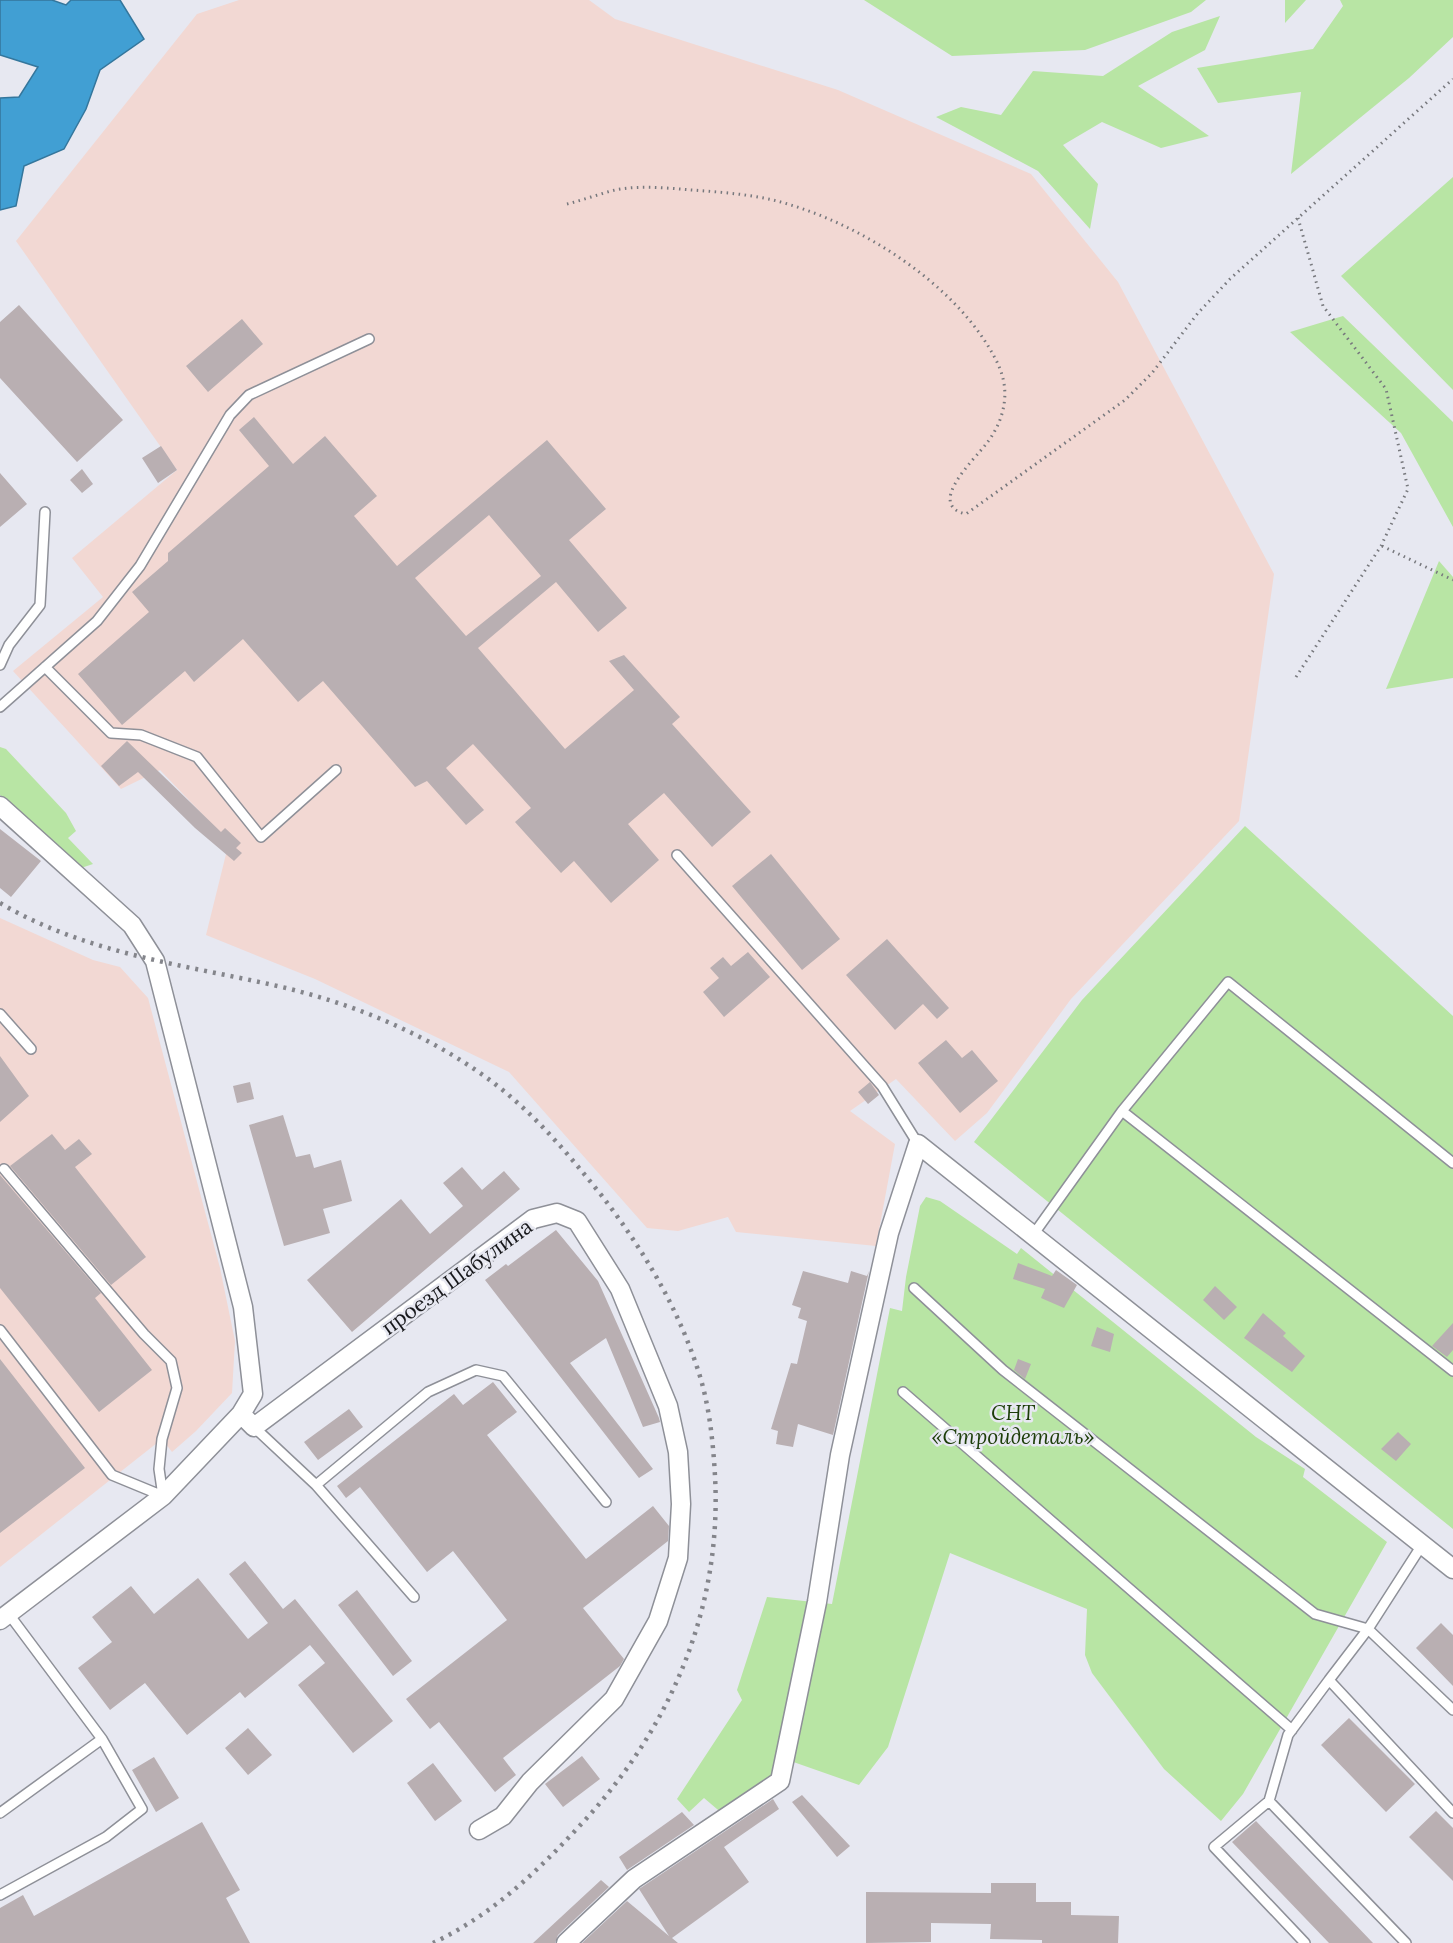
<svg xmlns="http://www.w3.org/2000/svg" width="1453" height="1943" viewBox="0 0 1453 1943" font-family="Lora,serif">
<rect width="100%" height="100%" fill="#e7e8f1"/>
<path fill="#f2d8d3" d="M 239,0 L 589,0 L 615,19 L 838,90 L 1031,174 L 1118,282 L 1274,574 L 1239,821 L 1071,999 L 987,1113 L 955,1141 L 896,1079 L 850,1111 L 895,1144 L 876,1246 L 736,1232 L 728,1217 L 678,1231 L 647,1228 L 509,1072 L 315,979 L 206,935 L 229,842 L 160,770 L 121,789 L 13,671 L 103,597 L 72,558 L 177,470 L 16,241 L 197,14 Z
M 0,918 L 93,960 L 120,967 L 148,998 L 220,1268 L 235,1341 L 232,1393 L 196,1431 L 172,1452 L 162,1439 L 0,1567 Z"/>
<path fill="#b8e5a4" d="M 864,0 L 1206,0 L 1191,12 L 1085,50 L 952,56 Z
M 1285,0 L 1306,0 L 1285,23 Z
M 1340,0 L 1453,0 L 1453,37 L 1409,78 L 1291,174 L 1301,92 L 1218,103 L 1197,68 L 1313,49 L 1343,6 Z
M 1220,16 L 1205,50 L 1138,86 L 1209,136 L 1161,148 L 1102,122 L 1063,145 L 1098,184 L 1090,229 L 1038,171 L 936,117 L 961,107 L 1001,115 L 1033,71 L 1103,76 L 1172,32 Z
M 1453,177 L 1453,390 L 1341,276 Z
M 1343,316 L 1453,422 L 1453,527 L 1401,433 L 1290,332 Z
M 1439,561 L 1453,577 L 1453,678 L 1386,689 Z
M 0,747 L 6,749 L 66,813 L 76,831 L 68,838 L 93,864 L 78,869 L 0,795 Z
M 1245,826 L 1453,1016 L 1453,1529 L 974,1142 L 1082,1000 Z
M 926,1197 L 940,1201 L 1017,1254 L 1021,1248 L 1256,1437 L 1305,1469 L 1303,1477 L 1387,1542 L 1243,1794 L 1221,1821 L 1164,1769 L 1092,1673 L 1085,1655 L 1087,1609 L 950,1553 L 888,1747 L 859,1785 L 782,1758 L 761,1790 L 724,1815 L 704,1798 L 689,1812 L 677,1799 L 742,1700 L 737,1690 L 767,1597 L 832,1604 L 890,1308 L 902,1311 L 906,1277 L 920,1206 Z"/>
<path fill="#419fd3" stroke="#34769c" stroke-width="1.5" d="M 0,0 L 52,0 L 66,5 L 71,0 L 120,0 L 144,39 L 100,70 L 86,109 L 64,149 L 24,166 L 16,206 L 0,210 L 0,98 L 19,97 L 38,67 L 0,55 Z"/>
<path fill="#b9afb2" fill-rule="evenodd" d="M 19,305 L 123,420 L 77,462 L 0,378 L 0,322 Z
M 242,319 L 263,344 L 208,392 L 186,366 Z
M 254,417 L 293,464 L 325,436 L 377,496 L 354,516 L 397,566 L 547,440 L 606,509 L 569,540 L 627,608 L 598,632 L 556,582 L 478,648 L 565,749 L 634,690 L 609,661 L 624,655 L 680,717 L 672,724 L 751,812 L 712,847 L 664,793 L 628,824 L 659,860 L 611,903 L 574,861 L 561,873 L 515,822 L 531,808 L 473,744 L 446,768 L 484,810 L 466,825 L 427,781 L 415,787 L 323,681 L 298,702 L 243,639 L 194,682 L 185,671 L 122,725 L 78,674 L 149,612 L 132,592 L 168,561 L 168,553 L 269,466 L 239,430 ZM 489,515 L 541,576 L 466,636 L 415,578 Z
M 161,446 L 177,470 L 158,483 L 142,458 Z
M 82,469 L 93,484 L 82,493 L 70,480 Z
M 0,473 L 27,504 L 0,527 Z
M 127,741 L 221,832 L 225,828 L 241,843 L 236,848 L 242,853 L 234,861 L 195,828 L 138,772 L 119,786 L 101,766 Z
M 0,829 L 41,861 L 11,897 L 0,888 Z
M 771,854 L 840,939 L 802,970 L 732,886 Z
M 887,939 L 949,1008 L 937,1019 L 923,1004 L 895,1030 L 846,975 Z
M 748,952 L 770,977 L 724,1017 L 703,992 L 719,978 L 710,968 L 723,957 L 731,966 Z
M 946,1040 L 962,1058 L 972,1050 L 998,1081 L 960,1113 L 918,1063 Z
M 0,1056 L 29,1096 L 0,1122 Z
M 250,1082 L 254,1099 L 237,1103 L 233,1086 Z
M 870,1082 L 879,1095 L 868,1104 L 858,1092 Z
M 283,1115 L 296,1157 L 310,1154 L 314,1168 L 341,1160 L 352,1201 L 323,1209 L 330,1233 L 284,1246 L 249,1125 Z
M 52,1134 L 65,1150 L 79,1139 L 92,1154 L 75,1167 L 146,1257 L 111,1285 L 10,1166 Z
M 462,1167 L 482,1190 L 504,1171 L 520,1189 L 352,1332 L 307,1280 L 401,1199 L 430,1234 L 463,1206 L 443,1183 Z
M 0,1175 L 101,1293 L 95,1298 L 152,1370 L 99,1412 L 0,1288 Z
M 556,1230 L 598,1281 L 659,1418 L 660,1422 L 643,1427 L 606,1338 L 570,1363 L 653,1469 L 639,1478 L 485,1280 L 506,1264 L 508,1266 Z
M 1018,1263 L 1052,1276 L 1056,1270 L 1077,1285 L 1064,1308 L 1041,1298 L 1045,1289 L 1013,1279 Z
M 803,1271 L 848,1283 L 851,1271 L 867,1276 L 869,1271 L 833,1435 L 798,1424 L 793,1447 L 776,1444 L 778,1431 L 771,1429 L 791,1363 L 797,1364 L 807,1321 L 798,1318 L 801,1308 L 792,1305 Z
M 1215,1286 L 1237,1307 L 1224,1320 L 1203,1300 Z
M 1263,1313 L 1286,1333 L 1283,1336 L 1305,1356 L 1292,1372 L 1244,1338 Z
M 1453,1323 L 1453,1350 L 1447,1357 L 1432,1346 Z
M 1097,1327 L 1114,1334 L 1110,1352 L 1091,1346 Z
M 0,1359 L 85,1468 L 0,1533 Z
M 1018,1359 L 1031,1364 L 1025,1379 L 1014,1370 Z
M 493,1382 L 517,1412 L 487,1435 L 586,1559 L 653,1506 L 669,1526 L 668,1541 L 583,1608 L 624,1659 L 620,1666 L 503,1758 L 516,1775 L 495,1792 L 439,1722 L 430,1729 L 406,1699 L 507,1620 L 453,1551 L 427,1572 L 360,1487 L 346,1498 L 337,1486 L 454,1394 L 463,1405 Z
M 349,1409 L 363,1427 L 318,1460 L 304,1442 Z
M 1398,1432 L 1411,1444 L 1396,1461 L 1381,1449 Z
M 245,1561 L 283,1609 L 295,1599 L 393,1721 L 353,1753 L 298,1685 L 325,1663 L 310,1645 L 245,1698 L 240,1692 L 187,1735 L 145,1683 L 110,1710 L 78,1668 L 112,1642 L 92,1617 L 131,1586 L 154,1614 L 198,1578 L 248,1639 L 268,1623 L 229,1574 Z
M 357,1590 L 412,1661 L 393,1676 L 338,1605 Z
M 1441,1623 L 1453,1635 L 1453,1686 L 1416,1648 Z
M 1349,1718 L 1415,1784 L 1386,1812 L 1321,1745 Z
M 248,1728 L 272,1755 L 248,1775 L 225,1748 Z
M 582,1756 L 600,1779 L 563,1807 L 545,1784 Z
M 154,1757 L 179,1798 L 156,1812 L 132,1770 Z
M 433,1763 L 462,1801 L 435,1821 L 407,1783 Z
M 802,1795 L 850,1846 L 837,1857 L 792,1802 Z
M 773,1799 L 779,1809 L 724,1847 L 749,1882 L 672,1938 L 678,1943 L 582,1943 L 627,1901 L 669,1936 L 639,1889 Z
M 1436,1811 L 1453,1828 L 1453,1881 L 1409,1837 Z
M 682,1812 L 694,1825 L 627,1870 L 619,1857 Z
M 1256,1821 L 1373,1943 L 1329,1943 L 1232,1842 Z
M 202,1822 L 240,1890 L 226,1898 L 250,1943 L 0,1943 L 0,1908 L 23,1895 L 34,1916 Z
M 601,1880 L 609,1887 L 558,1935 L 555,1943 L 533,1943 Z
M 991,1883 L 1036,1883 L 1036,1902 L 1071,1902 L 1071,1915 L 1119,1916 L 1118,1943 L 1042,1943 L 1042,1940 L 990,1939 L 991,1924 L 931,1923 L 931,1942 L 866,1943 L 866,1892 L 991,1893 Z"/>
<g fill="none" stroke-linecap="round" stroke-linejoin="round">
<defs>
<path id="lane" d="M 0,665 L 9,645 L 40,605 L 45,512
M 45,667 L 111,733 L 141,735 L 197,757 L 261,837 L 336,770
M 0,707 L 97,621 L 140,566 L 230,415 L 249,395 L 369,339
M 677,855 L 882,1086 L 918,1144
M 0,1014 L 31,1049
M 1122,1111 L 1228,982 L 1453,1163
M 4,1169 L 144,1334 L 171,1361 L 177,1388 L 162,1439 L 159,1469 L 163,1496
M 1033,1235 L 1122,1111 L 1453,1371
M 914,1288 L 1003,1370 L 1315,1614 L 1368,1629 L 1453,1710
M 0,1330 L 112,1475 L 163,1496
M 903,1392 L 1292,1730
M 254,1427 L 316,1485 L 414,1597
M 316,1485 L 428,1392 L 476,1370 L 503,1376 L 606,1502
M 1422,1545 L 1368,1629 L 1329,1680 L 1453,1813
M 1269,1801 L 1406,1943
M 0,1813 L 102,1739 L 8,1613
M 0,1895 L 106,1837 L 142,1809 L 102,1739
M 1305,1943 L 1214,1847 L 1269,1801 L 1288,1735 L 1329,1680"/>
<path id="street" d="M 0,806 L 132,925 L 155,961 L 243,1307 L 253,1394 L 241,1414 L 163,1496 L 0,1620
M 241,1414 L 254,1427 L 533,1219 L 557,1213 L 577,1221 L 620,1289 L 668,1406 L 678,1452 L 681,1504 L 678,1558 L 658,1621 L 614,1699 L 530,1782 L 503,1816 L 479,1830
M 566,1943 L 634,1879 L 780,1781 L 817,1602 L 840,1455 L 889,1233 L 918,1144 L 1453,1569"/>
</defs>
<use href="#lane" stroke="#8e9098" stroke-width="12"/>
<use href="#street" stroke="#8e9098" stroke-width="21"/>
<path stroke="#77787d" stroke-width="3" stroke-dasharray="1.5 4.5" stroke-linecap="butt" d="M 567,204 C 583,200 599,194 615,190 C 640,185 667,188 692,190 C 719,192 747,194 773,200 C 858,221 960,285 998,364 C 1006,382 1007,398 1001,417 C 998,426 992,437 986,444 C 975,459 925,505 966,514 L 1125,400 L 1152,373 L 1198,313 L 1230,279 L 1453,79
M 1382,546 L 1453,580
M 1296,677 L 1381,546 L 1408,489 L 1386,389 L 1323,306 L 1298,218"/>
<use href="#lane" stroke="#fff" stroke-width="9"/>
<use href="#street" stroke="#fff" stroke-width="18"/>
<path stroke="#84858b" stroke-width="4.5" stroke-dasharray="3 6" stroke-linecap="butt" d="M 0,903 C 88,955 188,965 286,988 C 355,1005 421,1032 480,1073 C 529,1107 565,1150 602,1196 C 642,1248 676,1304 697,1367 C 709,1402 713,1440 715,1476 C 722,1606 672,1725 585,1820 C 540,1869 494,1914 433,1943"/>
</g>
<g text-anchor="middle" stroke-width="5" stroke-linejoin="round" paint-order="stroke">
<g font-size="21" fill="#17181b" stroke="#e7e8f1">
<text transform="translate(457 1277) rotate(-36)" y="7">проезд Шабулина</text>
</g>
<g font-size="21" font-style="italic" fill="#1c3d08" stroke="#e7e8f1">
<text x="1013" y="1420">СНТ<tspan x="1013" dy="24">«Стройдеталь»</tspan></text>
</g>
</g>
</svg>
